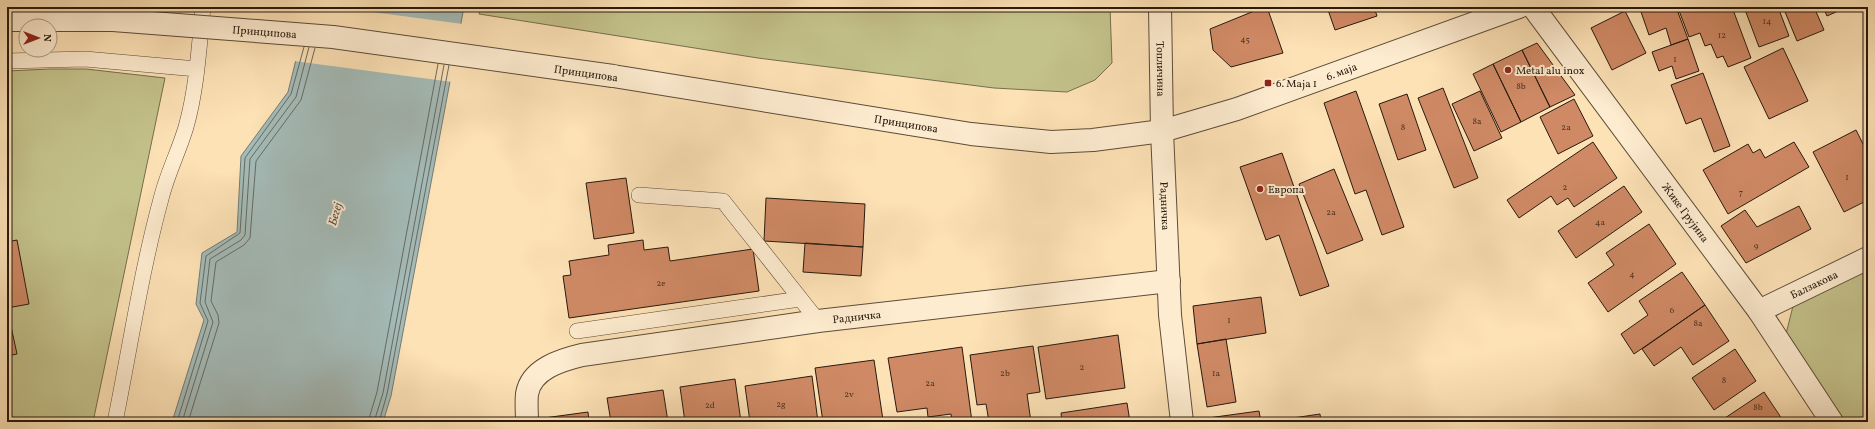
<svg xmlns="http://www.w3.org/2000/svg" width="1875" height="429" viewBox="0 0 1875 429" font-family="Vollkorn,serif">
<rect width="100%" height="100%" fill="#fde2b6"/>
<filter id="stains"><feTurbulence type="fractalNoise" baseFrequency=".005" numOctaves="4"/><feColorMatrix values="0 0 0 0 .2 0 0 0 0 .09 0 0 0 0 .02 0 0 0 .5 -.17"/></filter>
<radialGradient id="worn" r=".72"><stop offset=".6" stop-color="#630" stop-opacity="0"/><stop offset="1" stop-color="#630" stop-opacity=".3"/></radialGradient>
<path fill="#c4c28b" stroke="#766e4c" d="M 481,7 L 1110,7 L 1112,63 L 1095,80 L 1067,92 L 994,88 L 758,58 L 479,14 Z
M 49,69 L 86,69 L 165,78 L 93,422 L 7,422 L 7,71 Z
M 1868,270 L 1868,422 L 1842,422 L 1786,334 L 1793,306 Z"/>
<path fill="#a4bbb8" stroke="#727b74" d="M 309,7 L 464,7 L 391,396 L 383,422 L 172,422 L 204,320 L 196,304 L 202,253 L 237,232 L 241,156 L 288,92 Z"/>
<path fill="#fde2b6" d="M 307,7 L 334,7 L 463,24 L 452,82 L 294,61 Z"/>
<g fill="none" stroke-linecap="round" stroke-linejoin="round">
<path stroke="#666a63" stroke-width="1" d="M 177,422 L 208,321 L 200,303 L 206,256 L 240,233 L 245,158 L 291,94 L 304,47
M 182,422 L 213,322 L 205,302 L 210,259 L 241,240 L 245,235 L 250,159 L 296,97 L 309,47
M 188,422 L 219,323 L 218,315 L 211,301 L 216,262 L 244,245 L 250,238 L 256,161 L 301,100 L 315,48
M 368,422 L 377,392 L 438,64
M 374,422 L 383,393 L 444,65
M 379,422 L 387,394 L 449,65"/>
</g>
<path fill="#cf8965" stroke="#271a0e" d="M 1264,7 L 1267,7 L 1283,53 L 1231,67 L 1213,50 L 1210,29 Z
M 1327,7 L 1374,7 L 1377,16 L 1335,30 Z
M 1646,7 L 1676,7 L 1688,39 L 1671,45 L 1666,28 L 1649,35 L 1640,9 Z
M 1732,7 L 1751,58 L 1728,67 L 1723,56 L 1717,58 L 1711,44 L 1705,46 L 1700,33 L 1689,37 L 1678,8 Z
M 1744,7 L 1778,7 L 1789,36 L 1759,47 Z
M 1783,7 L 1814,7 L 1824,30 L 1797,41 Z
M 1823,7 L 1847,7 L 1827,16 Z
M 1625,11 L 1646,53 L 1612,70 L 1591,28 Z
M 1688,39 L 1699,71 L 1676,79 L 1672,66 L 1659,71 L 1652,52 Z
M 1537,43 L 1575,95 L 1550,107 L 1522,50 Z
M 1783,48 L 1808,101 L 1769,119 L 1744,67 Z
M 1522,50 L 1550,107 L 1521,122 L 1493,64 Z
M 1493,64 L 1521,122 L 1501,132 L 1473,74 Z
M 1703,73 L 1730,146 L 1714,152 L 1701,118 L 1686,124 L 1671,85 Z
M 1443,88 L 1478,178 L 1454,188 L 1418,98 Z
M 1356,91 L 1404,227 L 1382,235 L 1366,190 L 1355,194 L 1324,103 Z
M 1480,91 L 1502,138 L 1474,151 L 1452,104 Z
M 1407,94 L 1426,150 L 1398,160 L 1379,104 Z
M 1574,99 L 1593,136 L 1558,154 L 1540,117 Z
M 1856,130 L 1868,154 L 1868,200 L 1844,212 L 1813,152 Z
M 1593,142 L 1617,178 L 1574,207 L 1568,198 L 1557,205 L 1551,196 L 1519,218 L 1507,200 Z
M 1794,142 L 1809,167 L 1728,214 L 1703,170 L 1748,144 L 1753,153 L 1760,149 L 1765,158 Z
M 1282,153 L 1329,286 L 1300,296 L 1279,235 L 1266,240 L 1240,167 Z
M 1334,169 L 1363,240 L 1327,254 L 1299,184 Z
M 626,178 L 634,233 L 594,239 L 586,183 Z
M 1624,186 L 1642,212 L 1576,258 L 1558,231 Z
M 766,198 L 865,204 L 863,247 L 764,241 Z
M 1799,206 L 1811,229 L 1746,263 L 1721,226 L 1745,210 L 1757,227 Z
M 1649,224 L 1676,264 L 1608,312 L 1588,283 L 1614,265 L 1606,253 Z
M 17,240 L 29,304 L 7,308 L 7,242 Z
M 643,240 L 644,250 L 668,247 L 670,261 L 753,249 L 759,291 L 569,318 L 563,276 L 571,275 L 569,261 L 609,255 L 608,245 Z
M 805,243 L 863,247 L 861,276 L 803,272 Z
M 1682,272 L 1705,305 L 1634,354 L 1621,334 L 1648,315 L 1639,301 Z
M 1261,297 L 1266,333 L 1197,344 L 1193,306 Z
M 1705,305 L 1729,341 L 1693,365 L 1681,347 L 1654,366 L 1642,349 Z
M 7,308 L 17,354 L 7,356 Z
M 1118,335 L 1125,388 L 1046,399 L 1038,347 Z
M 1226,339 L 1236,402 L 1207,407 L 1197,344 Z
M 1033,346 L 1040,392 L 1027,394 L 1031,422 L 989,422 L 986,404 L 977,405 L 970,355 Z
M 962,347 L 972,422 L 952,422 L 951,414 L 928,417 L 927,408 L 897,412 L 888,358 Z
M 1735,349 L 1756,381 L 1714,410 L 1692,378 Z
M 874,360 L 883,420 L 868,422 L 823,422 L 815,368 Z
M 812,376 L 818,422 L 750,422 L 745,386 Z
M 735,379 L 741,422 L 685,422 L 680,387 Z
M 663,390 L 668,422 L 611,422 L 607,398 Z
M 1764,392 L 1784,422 L 1719,422 Z
M 1127,403 L 1130,422 L 1062,422 L 1061,413 Z
M 1259,411 L 1261,422 L 1209,422 L 1208,418 Z
M 588,412 L 589,422 L 545,422 L 544,418 Z
M 1320,414 L 1321,422 L 1266,422 Z"/>
<g fill="none" stroke-linecap="round" stroke-linejoin="round">
<defs>
<path id="service" d="M 7,61 L 85,59 L 197,69
M 639,195 L 723,201 L 818,321
M 577,331 L 800,299
M 115,422 C 130,348 141,272 161,199 C 167,174 179,151 186,127 C 197,88 199,47 203,7"/>
<g id="minor">
<path id="s1" d="M 1160,7 L 1162,131 L 1170,315 L 1182,422"/>
<path id="s2" d="M 1533,7 L 1759,311 L 1832,422"/>
<path id="s3" d="M 1759,311 L 1868,258"/>
<path id="s4" d="M 527,422 C 527,413 526,403 527,394 C 531,369 561,360 582,355 L 818,321 L 1169,281"/>
</g>
<g id="tertiary">
<path id="s5" d="M 613,76 L 971,134 L 1051,142 L 1093,140 L 1162,131 L 1237,109 L 1519,7"/>
</g>
</defs>
<use href="#service" stroke="#5c4c38" stroke-width="16"/>
<use href="#minor" stroke="#5c4c38" stroke-width="24"/>
<use href="#tertiary" stroke="#5c4c38" stroke-width="24"/>
<use href="#service" stroke="#feecd0" stroke-width="15"/>
<use href="#minor" stroke="#feecd0" stroke-width="22"/>
<use href="#tertiary" stroke="#feecd0" stroke-width="22"/>
<defs>
<g id="tertiary-bridge">
<path id="s6" d="M 7,20 L 113,20 L 333,37 L 613,76"/>
</g>
</defs>
<use href="#tertiary-bridge" stroke="#5c4c38" stroke-width="24" stroke-linecap="butt"/>
<use href="#tertiary-bridge" stroke="#feecd0" stroke-width="22"/>
</g>
<g fill="#8f2418" stroke="#feecd0" stroke-width="1.5">
<circle cx="1508" cy="70" r="4"/>
<rect x="1264" y="79" width="8" height="8" rx="2"/>
<circle cx="1260" cy="189" r="4"/>
</g>
<g text-anchor="middle" stroke-width="4" stroke-linejoin="round" paint-order="stroke">
<g font-size="9" fill="#513624">
<text x="1767" y="24">14</text>
<text x="1722" y="38">12</text>
<text x="1245" y="42">45</text>
<text x="1675" y="62">1</text>
<text x="1521" y="89">8b</text>
<text x="1477" y="124">8a</text>
<text x="1403" y="130">8</text>
<text x="1566" y="130">2a</text>
<text x="1847" y="180">1</text>
<text x="1565" y="190">2</text>
<text x="1741" y="195">7</text>
<text x="1331" y="215">2a</text>
<text x="1600" y="225">4a</text>
<text x="1756" y="249">9</text>
<text x="1632" y="277">4</text>
<text x="661" y="286">2e</text>
<text x="1672" y="313">6</text>
<text x="1229" y="323">1</text>
<text x="1698" y="326">8a</text>
<text x="1082" y="370">2</text>
<text x="1005" y="376">2b</text>
<text x="1216" y="376">1a</text>
<text x="1724" y="383">8</text>
<text x="930" y="386">2a</text>
<text x="849" y="397">2v</text>
<text x="781" y="407">2g</text>
<text x="710" y="408">2d</text>
<text x="1758" y="410">8b</text>
</g>
<g font-size="11" fill="#271a0e" stroke="#feecd0">
<text dy="4" stroke="none"><textPath href="#s6" startOffset="258">Принципова</textPath></text>
<text dy="4" stroke="none"><textPath href="#s1" startOffset="62">Топличина</textPath></text>
<text dy="4" stroke="none"><textPath href="#s5" startOffset="744">6. маја</textPath></text>
<text transform="translate(586 73) rotate(8)" y="4">Принципова</text>
<text dy="4" stroke="none"><textPath href="#s5" startOffset="297">Принципова</textPath></text>
<text dy="4" stroke="none"><textPath href="#s1" startOffset="199">Радничка</textPath></text>
<text dy="4" stroke="none"><textPath href="#s2" startOffset="256">Жике Грујина</textPath></text>
<text dy="4" stroke="none"><textPath href="#s3" startOffset="61">Балзакова</textPath></text>
<text dy="4" stroke="none"><textPath href="#s4" startOffset="377">Радничка</textPath></text>
</g>
<g font-size="11" fill="#271a0e" stroke="#feecd0" text-anchor="start">
<text x="1516" y="74">Metal alu inox</text>
<text x="1276" y="87">6. Маја 1</text>
<text x="1268" y="193">Европа</text>
</g>
<g font-size="12" font-style="italic" fill="#53524a" stroke="#feecd0">
<text transform="translate(335 214) rotate(-74)" y="4">Бегеј</text>
</g>
</g>
<rect width="1875" height="429" fill="none" stroke="#fde2b6" stroke-width="24"/>
<rect x="8" y="8" width="1859" height="413" fill="none" stroke="#271a0e" stroke-width="2"/>
<rect x="12" y="12" width="1851" height="405" fill="none" stroke="#271a0e"/>
<g transform="translate(38 38) rotate(90)"><circle r="19" fill="#feecd0" stroke="#a89882"/>
<path d="M0-3L7 15L0 10L-7 15Z" fill="#8f2418"/>
<text y="-6" font-size="11" font-weight="bold" text-anchor="middle" fill="#271a0e">N</text>
</g>
<rect width="100%" height="100%" filter="url(#stains)"/>
<rect width="100%" height="100%" fill="url(#worn)"/>
</svg>
